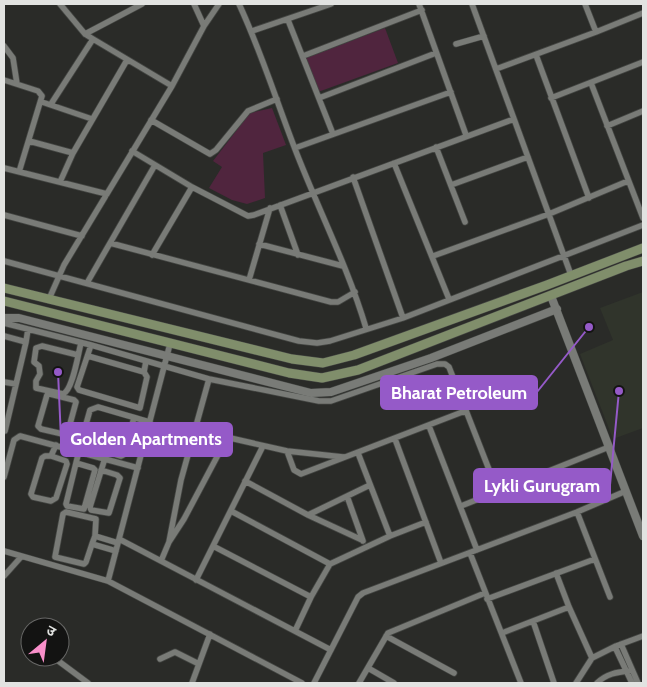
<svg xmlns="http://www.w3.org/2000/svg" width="647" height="687" viewBox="0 0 647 687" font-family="Cabin,'Noto Sans Devanagari',sans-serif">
<rect width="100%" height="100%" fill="#2a2b28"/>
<path fill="#30342b" d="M 643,292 L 643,428 L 613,439 L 580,354 L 613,340 L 600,308 Z"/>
<path fill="#50253e" d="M 385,28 L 398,63 L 318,92 L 306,58 Z
M 272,108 L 286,145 L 263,153 L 265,198 L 247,204 L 232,200 L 209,188 L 222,167 L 213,161 L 250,113 Z"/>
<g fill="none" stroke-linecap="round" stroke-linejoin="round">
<defs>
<path id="minor" d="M 60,4 L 85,34 L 93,39 L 172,86
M 194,4 L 204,26
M 239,4 C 261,51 276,100 295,149 C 318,209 348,267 366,328
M 419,4 L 466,135
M 472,4 L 571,275
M 585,4 L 596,32
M 288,20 L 333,134
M 252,31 L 331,4
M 85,34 L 142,4
M 456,44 L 484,36
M 4,46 L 13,58 L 17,84
M 536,55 L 589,198
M 303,56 L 422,10
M 496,69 L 596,32 L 643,13
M 4,80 L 38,91 L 42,96 L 19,172
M 591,83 L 643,218
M 319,98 L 436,53
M 551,98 L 643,62
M 42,102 L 92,119
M 51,104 L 93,39
M 151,120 L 210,154 L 216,150 L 248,111 L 277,99
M 607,126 L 643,111
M 29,141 L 73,153
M 436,147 L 465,222
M 295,148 L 451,92
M 132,151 L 192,187 L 248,216 L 254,215 L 514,119
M 394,163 L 449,299
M 4,168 L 107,194
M 353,177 L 403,318
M 60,182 L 73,153 L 127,60
M 451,185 L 528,157
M 280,205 L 298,255
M 4,215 L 82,236
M 110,243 L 331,302 L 338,302 L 355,292
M 259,244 L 343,266
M 152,255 L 192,187
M 433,256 L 549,214 L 628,181
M 4,261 L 299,341 L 317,343 L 330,341 L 403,318 L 643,225
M 249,280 L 270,208
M 87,283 L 155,165
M 49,299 L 64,265 L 172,86 L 204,26 L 219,4
M 4,323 L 91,345 L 209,379 L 319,401 L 331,401 L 437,364 L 445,364 L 449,367 L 497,490
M 4,336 L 26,342 L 28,329
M 91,345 L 77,387 L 79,390 L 140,408 L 147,377 L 144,372
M 78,355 L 42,346 L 36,348 L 34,362 L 39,366 L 40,374 L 36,381 L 36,388 L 63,394 C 73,390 78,354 81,343
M 88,356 L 144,372 L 146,361
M 4,382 L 16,384
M 134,418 L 123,455 L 121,456 L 87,446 L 81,442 L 90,410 L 98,407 C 115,412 132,417 150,422
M 429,426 L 477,550
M 195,430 L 287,451 L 343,457
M 4,431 L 5,431 L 26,342
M 395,439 L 441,563
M 66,447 L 67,435 L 76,402 L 74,400 L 50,394 L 47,395 L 38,426 L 41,429 L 67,435
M 287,451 L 294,470 L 301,474 L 465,411
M 358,453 L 390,536
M 51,456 L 66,461 L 67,464 L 56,498 L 51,501 L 33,497 L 31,494 L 42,458 L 45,456 L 51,456 L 56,445
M 76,463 L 66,504 L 67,506 L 84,509 L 95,470 L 93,468 L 76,463 L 79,451
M 101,470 L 117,475 L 120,478 L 109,513 L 91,510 L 90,507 L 105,458
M 4,477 L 14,440 L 20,436 L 138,468
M 245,481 L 308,515 L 362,540
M 347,496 L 363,541
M 461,506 L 609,447
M 231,511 L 330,564
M 577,512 L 610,597
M 308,515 L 370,485
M 95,536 L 118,543
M 119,539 L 331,650
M 169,542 L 181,480 L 209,379
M 92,544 L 95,536 L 96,519 L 66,512 L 63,514 L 55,557 L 84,564 L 86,562 L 92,544 L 116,551
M 213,546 L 311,597
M 4,551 L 108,581 L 302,683
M 470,553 L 521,683
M 161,561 L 169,542 L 184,519 L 227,438
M 556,573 L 569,607 L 592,658
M 4,576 L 21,557
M 196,580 L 263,446
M 108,581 L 170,344
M 487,599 L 595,559
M 533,621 L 554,683
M 295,631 L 311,597 L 330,564 L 390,536 L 426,522
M 502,633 L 569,607
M 386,636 L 454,673
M 621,644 L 638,683
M 615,647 L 632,683
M 53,657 L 88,683
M 160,659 L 175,652 L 199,664
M 368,668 L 394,683
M 192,683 L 210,634
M 314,683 L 358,597 L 363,593 L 577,512 L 626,491
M 359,683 L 388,633 L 485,593
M 576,683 L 592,658 L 616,646 L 643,636
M 597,683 C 606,674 617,672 629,671"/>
<path id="tertiary" d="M 551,296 L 643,536
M 4,318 L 19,318 L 311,393 L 331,392 L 431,358 L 557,309"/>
<path id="secondary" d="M 4,288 L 292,359 L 323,363 L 354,355 L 547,285 L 643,248
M 4,301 L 289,373 L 322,378 L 358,370 L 626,266 L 643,261"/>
</defs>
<use href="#minor" stroke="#444643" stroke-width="7"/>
<use href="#tertiary" stroke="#444643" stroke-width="9"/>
<use href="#secondary" stroke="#444643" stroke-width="10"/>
<use href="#minor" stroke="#797b77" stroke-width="5.5"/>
<use href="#tertiary" stroke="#797b77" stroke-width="8"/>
<use href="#secondary" stroke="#808e6b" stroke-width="9"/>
</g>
<path fill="none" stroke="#955ac8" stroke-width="2" d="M589 327L537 392M58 372L61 439M619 391L610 485"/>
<g fill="#955ac8" stroke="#131312" stroke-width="2">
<circle cx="589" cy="327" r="5"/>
<circle cx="58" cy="372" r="5"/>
<circle cx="619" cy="391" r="5"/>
</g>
<g fill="#955ac8" stroke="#955ac8" stroke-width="2">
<rect x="381" y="376" width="156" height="33" rx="5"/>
<rect x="61" y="423" width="171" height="33" rx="5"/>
<rect x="474" y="469" width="136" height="33" rx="5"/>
</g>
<g font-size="18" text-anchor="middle" font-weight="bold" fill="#fff">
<text x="459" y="399">Bharat Petroleum</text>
<text x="146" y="445">Golden Apartments</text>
<text x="542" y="492">Lykli Gurugram</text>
</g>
<rect width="647" height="687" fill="none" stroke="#e2e3e1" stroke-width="10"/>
<g transform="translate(45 642) rotate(29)"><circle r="24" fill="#131312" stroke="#666665"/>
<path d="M0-4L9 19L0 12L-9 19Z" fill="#f98fca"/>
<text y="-8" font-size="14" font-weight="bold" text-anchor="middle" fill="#e2e3e1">उ</text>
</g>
</svg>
